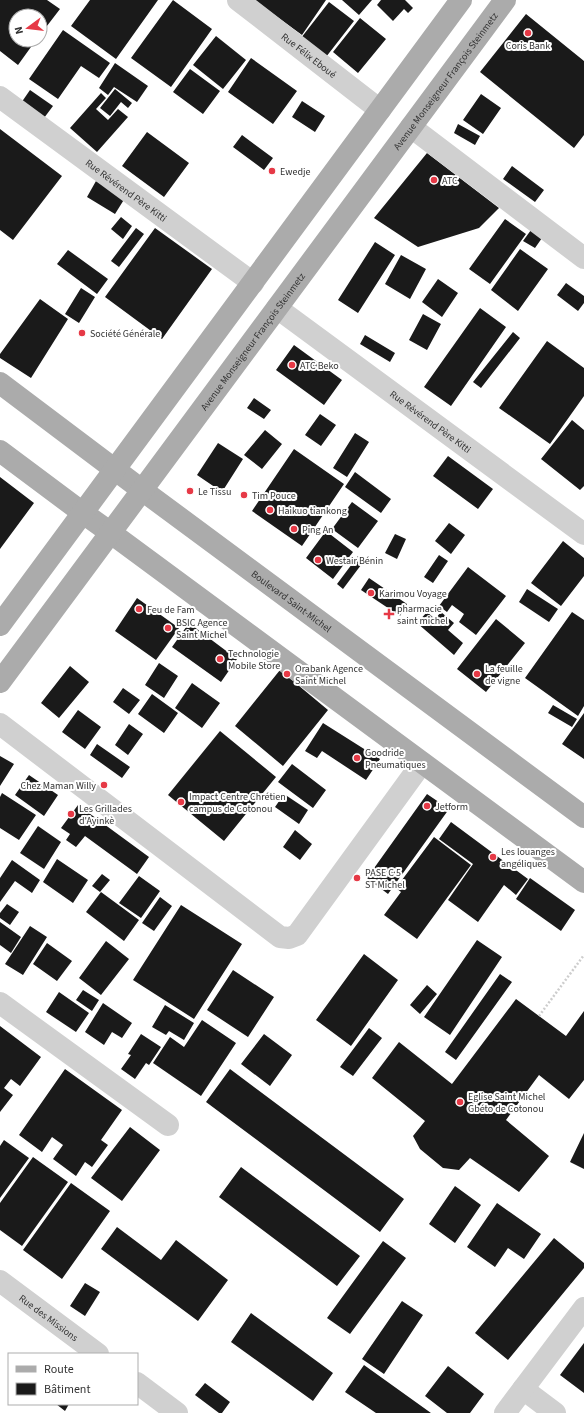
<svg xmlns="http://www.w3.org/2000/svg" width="584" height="1413" viewBox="0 0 584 1413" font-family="'Source Sans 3',sans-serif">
<rect width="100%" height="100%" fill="#fff"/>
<path fill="#1a1a1a" d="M 0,0 L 47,0 L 60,9 L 40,35 L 40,16 L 16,16 L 16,40 L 36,40 L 18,65 L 0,51 Z
M 90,0 L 158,0 L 116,59 L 71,26 Z
M 173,0 L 212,29 L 171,87 L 131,58 Z
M 254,0 L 326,0 L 302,35 Z
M 342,0 L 372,0 L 359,15 Z
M 381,0 L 405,0 L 413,8 L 408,13 L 404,9 L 393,21 L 377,5 Z
M 329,2 L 354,21 L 326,57 L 301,38 Z
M 526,14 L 584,61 L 584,135 L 574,148 L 480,72 Z
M 360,18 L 386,39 L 358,73 L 333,52 Z
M 63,30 L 110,63 L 99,78 L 81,66 L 58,99 L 29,79 Z
M 216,36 L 246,60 L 223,89 L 193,65 Z
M 251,58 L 297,91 L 273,124 L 228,92 Z
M 115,63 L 148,86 L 137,102 L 114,87 L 108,95 L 99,88 Z
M 190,69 L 220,91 L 203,114 L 173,92 Z
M 115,89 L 132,103 L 128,108 L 121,102 L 110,116 L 100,108 Z
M 30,90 L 53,106 L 41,122 L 19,106 Z
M 101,93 L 106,98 L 96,109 L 108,120 L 118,109 L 128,117 L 97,152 L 70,128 Z
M 481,94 L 501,108 L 483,134 L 463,120 Z
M 302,101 L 325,116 L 315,132 L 292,117 Z
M 458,124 L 480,136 L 475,145 L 454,133 Z
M 0,129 L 62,176 L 13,240 L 0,230 Z
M 147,132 L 189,163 L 164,197 L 122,166 Z
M 242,135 L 273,158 L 264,170 L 233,147 Z
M 427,153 L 499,208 L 479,228 L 418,247 L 374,218 Z
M 512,166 L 544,190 L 535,202 L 503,179 Z
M 96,181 L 125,198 L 115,214 L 87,197 Z
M 121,217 L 132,226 L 123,239 L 111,229 Z
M 505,219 L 526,234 L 490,284 L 469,269 Z
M 136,228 L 144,234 L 119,267 L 111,261 Z
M 155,228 L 212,269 L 162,339 L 105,297 Z
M 531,230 L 542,238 L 535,248 L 523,241 Z
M 375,242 L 395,255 L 358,313 L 338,300 Z
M 520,249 L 548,269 L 518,311 L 491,290 Z
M 68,250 L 108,279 L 97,294 L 57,264 Z
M 401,255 L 426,269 L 410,299 L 385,284 Z
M 438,279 L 458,293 L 442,317 L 422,302 Z
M 566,283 L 584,296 L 584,303 L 578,311 L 557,295 Z
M 81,288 L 95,297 L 79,323 L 65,314 Z
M 40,299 L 68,319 L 31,378 L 0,358 L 0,354 Z
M 480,308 L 506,327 L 451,406 L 424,387 Z
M 423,314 L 441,324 L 427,350 L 409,340 Z
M 513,332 L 520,338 L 481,388 L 473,382 Z
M 365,335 L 395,353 L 390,362 L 360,344 Z
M 547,341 L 584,368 L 584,396 L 550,444 L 499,408 Z
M 294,345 L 342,380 L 324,405 L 276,370 Z
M 254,398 L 271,410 L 264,419 L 247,408 Z
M 320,414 L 336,425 L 321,446 L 305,435 Z
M 572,420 L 584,430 L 584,486 L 580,490 L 541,459 Z
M 265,430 L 282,444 L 262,469 L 244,455 Z
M 355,433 L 369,442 L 347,477 L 333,468 Z
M 218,443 L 243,459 L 222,492 L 197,475 Z
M 294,449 L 344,484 L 302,546 L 252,511 Z
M 448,456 L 493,489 L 478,509 L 433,476 Z
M 355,472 L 391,499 L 381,513 L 345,487 Z
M 0,477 L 34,503 L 0,549 Z
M 352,502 L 378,521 L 358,548 L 332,529 Z
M 449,523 L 465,535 L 451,554 L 435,541 Z
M 326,531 L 353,552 L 333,579 L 306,558 Z
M 395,534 L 406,539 L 397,559 L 385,553 Z
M 563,541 L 584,558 L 584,576 L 561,606 L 531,583 Z
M 439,555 L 448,561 L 433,583 L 424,577 Z
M 358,556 L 364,561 L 343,589 L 337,584 Z
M 468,567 L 506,596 L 476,635 L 459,622 L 464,614 L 452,605 L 447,612 L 439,606 Z
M 369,578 L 407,604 L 400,616 L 361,590 Z
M 527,589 L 558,609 L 549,622 L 519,602 Z
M 137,598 L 179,628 L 156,660 L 115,631 Z
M 427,612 L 435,619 L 441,612 L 454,623 L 448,630 L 463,643 L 454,655 L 417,623 Z
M 572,612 L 584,620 L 584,706 L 578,716 L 525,678 Z
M 496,619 L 525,643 L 486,692 L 457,669 Z
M 189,623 L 237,659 L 221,682 L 172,647 Z
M 159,663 L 178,676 L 164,698 L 145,685 Z
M 70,666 L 89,682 L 59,718 L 41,703 Z
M 280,670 L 328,710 L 283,766 L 235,726 Z
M 192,683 L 220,703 L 202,728 L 175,708 Z
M 123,688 L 140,700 L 129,714 L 113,702 Z
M 152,694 L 178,713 L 164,733 L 138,714 Z
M 553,705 L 577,719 L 572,727 L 548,713 Z
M 78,710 L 101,727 L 85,749 L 62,732 Z
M 584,713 L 584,759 L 562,744 Z
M 323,723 L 380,759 L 366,780 L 322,751 L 317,758 L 305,751 Z
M 129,724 L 143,734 L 128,755 L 115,745 Z
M 220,731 L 276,777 L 224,841 L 168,795 Z
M 97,744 L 130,767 L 122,778 L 90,755 Z
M 0,756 L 14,764 L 0,786 Z
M 292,764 L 326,790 L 313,808 L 278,782 Z
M 29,775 L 58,795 L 44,816 L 15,795 Z
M 2,793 L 36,815 L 19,840 L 0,828 L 0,797 Z
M 284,794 L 308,810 L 299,824 L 275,807 Z
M 427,794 L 449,809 L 388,894 L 367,878 Z
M 78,805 L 149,857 L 137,874 L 85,836 L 76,847 L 66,840 L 70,834 L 61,828 Z
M 451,822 L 528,879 L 516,895 L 504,885 L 478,922 L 448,900 L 473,864 L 439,839 Z
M 38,826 L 61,842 L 44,869 L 20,853 Z
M 295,830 L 312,844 L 300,860 L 283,847 Z
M 434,837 L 471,865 L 417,939 L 384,915 L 401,892 L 396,888 Z
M 57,859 L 88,880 L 73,903 L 43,882 Z
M 12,860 L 40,880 L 32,893 L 15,881 L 0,902 L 0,878 Z
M 102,874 L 110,880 L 100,892 L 92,886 Z
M 139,876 L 160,891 L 141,918 L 119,903 Z
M 530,878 L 575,910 L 561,931 L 516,899 Z
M 101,892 L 139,920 L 124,941 L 86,912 Z
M 160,897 L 172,906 L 154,931 L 142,923 Z
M 7,904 L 19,912 L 10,925 L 0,918 L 0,913 Z
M 181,905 L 242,944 L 194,1019 L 133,980 Z
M 0,922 L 21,937 L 11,953 L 0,945 Z
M 30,926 L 47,937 L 23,975 L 5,964 Z
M 477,940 L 502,957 L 450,1035 L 424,1017 Z
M 106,941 L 129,959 L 101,995 L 79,978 Z
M 47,943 L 72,961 L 57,981 L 33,964 Z
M 364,954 L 398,980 L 351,1046 L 316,1020 Z
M 233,970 L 274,997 L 248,1037 L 207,1010 Z
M 500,974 L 512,982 L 456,1060 L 445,1052 Z
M 427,985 L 437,994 L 420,1014 L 410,1005 Z
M 83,990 L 99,1000 L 92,1011 L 76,1000 Z
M 59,992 L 89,1013 L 76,1032 L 46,1012 Z
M 516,999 L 566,1036 L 584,1011 L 584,1080 L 569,1099 L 539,1075 L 506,1120 L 549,1156 L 519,1192 L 470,1158 L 459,1170 L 443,1168 L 420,1149 L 413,1136 L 425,1121 L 372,1078 L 399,1042 L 452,1084 Z
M 103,1003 L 132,1023 L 122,1038 L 112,1032 L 104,1045 L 85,1032 Z
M 165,1005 L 194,1023 L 184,1040 L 169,1031 L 166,1035 L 152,1027 Z
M 202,1020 L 236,1043 L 201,1096 L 153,1063 L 170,1037 L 184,1047 Z
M 0,1026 L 41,1057 L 20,1086 L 11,1079 L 4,1088 L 13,1095 L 0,1112 Z
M 369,1028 L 382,1038 L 353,1076 L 340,1067 Z
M 141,1034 L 161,1047 L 149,1065 L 146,1063 L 135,1079 L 121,1069 L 131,1055 L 128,1054 Z
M 264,1034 L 292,1055 L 270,1086 L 241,1064 Z
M 65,1069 L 122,1110 L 101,1140 L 108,1145 L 92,1167 L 85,1162 L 76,1176 L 53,1159 L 63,1145 L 52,1137 L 42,1152 L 19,1135 Z
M 230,1069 L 404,1199 L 380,1232 L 206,1102 Z
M 130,1127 L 160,1150 L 122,1201 L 91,1178 Z
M 584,1133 L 584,1169 L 570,1162 Z
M 4,1140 L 29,1158 L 0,1198 L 0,1146 Z
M 33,1157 L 68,1182 L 22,1246 L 0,1230 L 0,1203 Z
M 241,1167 L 360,1256 L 337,1286 L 219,1197 Z
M 71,1183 L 110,1211 L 62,1279 L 23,1250 Z
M 455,1186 L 481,1205 L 455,1243 L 429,1224 Z
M 497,1203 L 541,1234 L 524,1259 L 508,1248 L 495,1267 L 467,1247 Z
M 117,1227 L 161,1260 L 176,1240 L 228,1280 L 198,1321 L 101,1249 Z
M 554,1238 L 584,1263 L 584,1268 L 508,1360 L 475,1333 Z
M 383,1241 L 406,1258 L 350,1334 L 327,1318 Z
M 85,1283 L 100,1292 L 85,1316 L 70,1306 Z
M 402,1301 L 423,1315 L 384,1374 L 362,1359 Z
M 251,1313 L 333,1373 L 313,1401 L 231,1342 Z
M 584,1343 L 584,1393 L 560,1375 Z
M 364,1365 L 431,1413 L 376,1413 L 345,1392 Z
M 448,1366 L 484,1394 L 470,1413 L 447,1413 L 425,1396 Z
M 205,1383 L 230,1402 L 222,1413 L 219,1413 L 195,1395 Z
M 56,1404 L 69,1404 L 65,1411 Z"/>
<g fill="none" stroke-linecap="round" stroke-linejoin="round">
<path stroke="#cdcdcd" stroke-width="2.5" stroke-dasharray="2 2" stroke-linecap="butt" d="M 539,1016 L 584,955"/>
<g stroke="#d0d0d0" stroke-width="22">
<path id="s1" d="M 238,0 L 380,110"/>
<path id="s2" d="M 0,97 L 253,283"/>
<path d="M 411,127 L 584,258"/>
<path id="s3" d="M 277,308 L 584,534"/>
<path d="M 0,724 L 280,937 L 289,938 L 297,935 L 422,763"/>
<path d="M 0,1003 L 168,1125"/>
<path id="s4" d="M 0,1281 L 98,1354"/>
<path d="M 137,1383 L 177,1413"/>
<path d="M 523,1389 L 555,1413"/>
<path d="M 505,1413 L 584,1308"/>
</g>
<g stroke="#ababab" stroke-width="22">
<path id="s5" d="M 0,383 L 142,490 L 584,817"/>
<path d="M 0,451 L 83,513 L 111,533 L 584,882"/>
<path d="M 0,625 L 461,0"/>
<path id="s6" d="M 0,682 L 505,0"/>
</g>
</g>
<g fill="#e63946" stroke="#fff" stroke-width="1.5">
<circle cx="528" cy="33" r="4"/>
<circle cx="272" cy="171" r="4"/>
<circle cx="434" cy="180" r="4"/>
<circle cx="82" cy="333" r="4"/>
<circle cx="292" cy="365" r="4"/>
<circle cx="190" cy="491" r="4"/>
<circle cx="244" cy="495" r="4"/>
<circle cx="270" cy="510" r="4"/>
<circle cx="294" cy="529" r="4"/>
<circle cx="318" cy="560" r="4"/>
<circle cx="371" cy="593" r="4"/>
<circle cx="139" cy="609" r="4"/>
<path d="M387 608h4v4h4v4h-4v4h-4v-4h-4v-4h4z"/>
<circle cx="168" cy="628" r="4"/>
<circle cx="220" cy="659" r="4"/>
<circle cx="287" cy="674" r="4"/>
<circle cx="477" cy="674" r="4"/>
<circle cx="357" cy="758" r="4"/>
<circle cx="104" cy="785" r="4"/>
<circle cx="181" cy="802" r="4"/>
<circle cx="427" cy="806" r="4"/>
<circle cx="71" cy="814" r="4"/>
<circle cx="493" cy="857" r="4"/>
<circle cx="357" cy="878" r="4"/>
<circle cx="460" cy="1102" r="4"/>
</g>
<g text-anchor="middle" stroke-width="4" stroke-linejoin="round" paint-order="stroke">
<g font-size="10" fill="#333" stroke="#fff" text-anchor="start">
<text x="528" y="49" text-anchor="middle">Coris Bank</text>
<text x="280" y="175">Ewedje</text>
<text x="442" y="184">ATC</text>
<text x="90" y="337">Société Générale</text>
<text x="300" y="369">ATC Beko</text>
<text x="198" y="495">Le Tissu</text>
<text x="252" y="499">Tim Pouce</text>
<text x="278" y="514">Haikuo tiankong</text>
<text x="302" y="533">Ping An</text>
<text x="326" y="564">Westair Bénin</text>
<text x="379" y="597">Karimou Voyage</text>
<text x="397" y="612">pharmacie<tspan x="397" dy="12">saint michel</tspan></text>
<text x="147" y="613">Feu de Fam</text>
<text x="176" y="626">BSIC Agence<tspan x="176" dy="12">Saint Michel</tspan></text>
<text x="228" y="657">Technologie<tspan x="228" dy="12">Mobile Store</tspan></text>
<text x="295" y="672">Orabank Agence<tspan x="295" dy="12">Saint Michel</tspan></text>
<text x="485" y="672">La feuille<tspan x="485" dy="12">de vigne</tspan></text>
<text x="365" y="756">Goodride<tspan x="365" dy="12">Pneumatiques</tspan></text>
<text x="96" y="789" text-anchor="end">Chez Maman Willy</text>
<text x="189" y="800">Impact Centre Chrétien<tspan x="189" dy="12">campus de Cotonou</tspan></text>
<text x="435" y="810">Jetform</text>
<text x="79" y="812">Les Grillades<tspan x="79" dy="12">d'Ayinkè</tspan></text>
<text x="501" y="855">Les louanges<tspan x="501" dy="12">angéliques</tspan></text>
<text x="365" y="876">PASE C 5<tspan x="365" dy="12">ST Michel</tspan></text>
<text x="468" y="1100">Eglise Saint Michel<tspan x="468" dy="12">Gbéto de Cotonou</tspan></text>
</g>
<g font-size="10" fill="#333" stroke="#fff">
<text dy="4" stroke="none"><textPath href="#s1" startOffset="90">Rue Félix Eboué</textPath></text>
<text dy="4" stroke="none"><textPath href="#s6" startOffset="748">Avenue Monseigneur François Steinmetz</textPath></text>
<text dy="4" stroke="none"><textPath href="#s2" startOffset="157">Rue Révérend Père Kitti</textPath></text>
<text dy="4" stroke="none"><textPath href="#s6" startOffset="424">Avenue Monseigneur François Steinmetz</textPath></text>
<text dy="4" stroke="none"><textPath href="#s3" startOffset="191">Rue Révérend Père Kitti</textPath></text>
<text dy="4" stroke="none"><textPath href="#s5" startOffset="364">Boulevard Saint-Michel</textPath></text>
<text dy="4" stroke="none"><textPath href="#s4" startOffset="61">Rue des Missions</textPath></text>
</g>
</g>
<rect x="8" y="1353" width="130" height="52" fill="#ffffff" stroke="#adadad"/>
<rect x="16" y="1366" width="20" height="6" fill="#ababab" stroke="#adadad"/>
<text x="44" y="1373" font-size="12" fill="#333333">Route</text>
<rect x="16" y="1383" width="20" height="12" fill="#1a1a1a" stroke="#adadad"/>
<text x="44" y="1393" font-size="12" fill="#333333">Bâtiment</text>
<g transform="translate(28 28) rotate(255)"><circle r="19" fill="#ffffff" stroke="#adadad"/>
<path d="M0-3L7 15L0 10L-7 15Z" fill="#e63946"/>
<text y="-6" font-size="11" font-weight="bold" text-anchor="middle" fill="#333333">N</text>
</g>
</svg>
